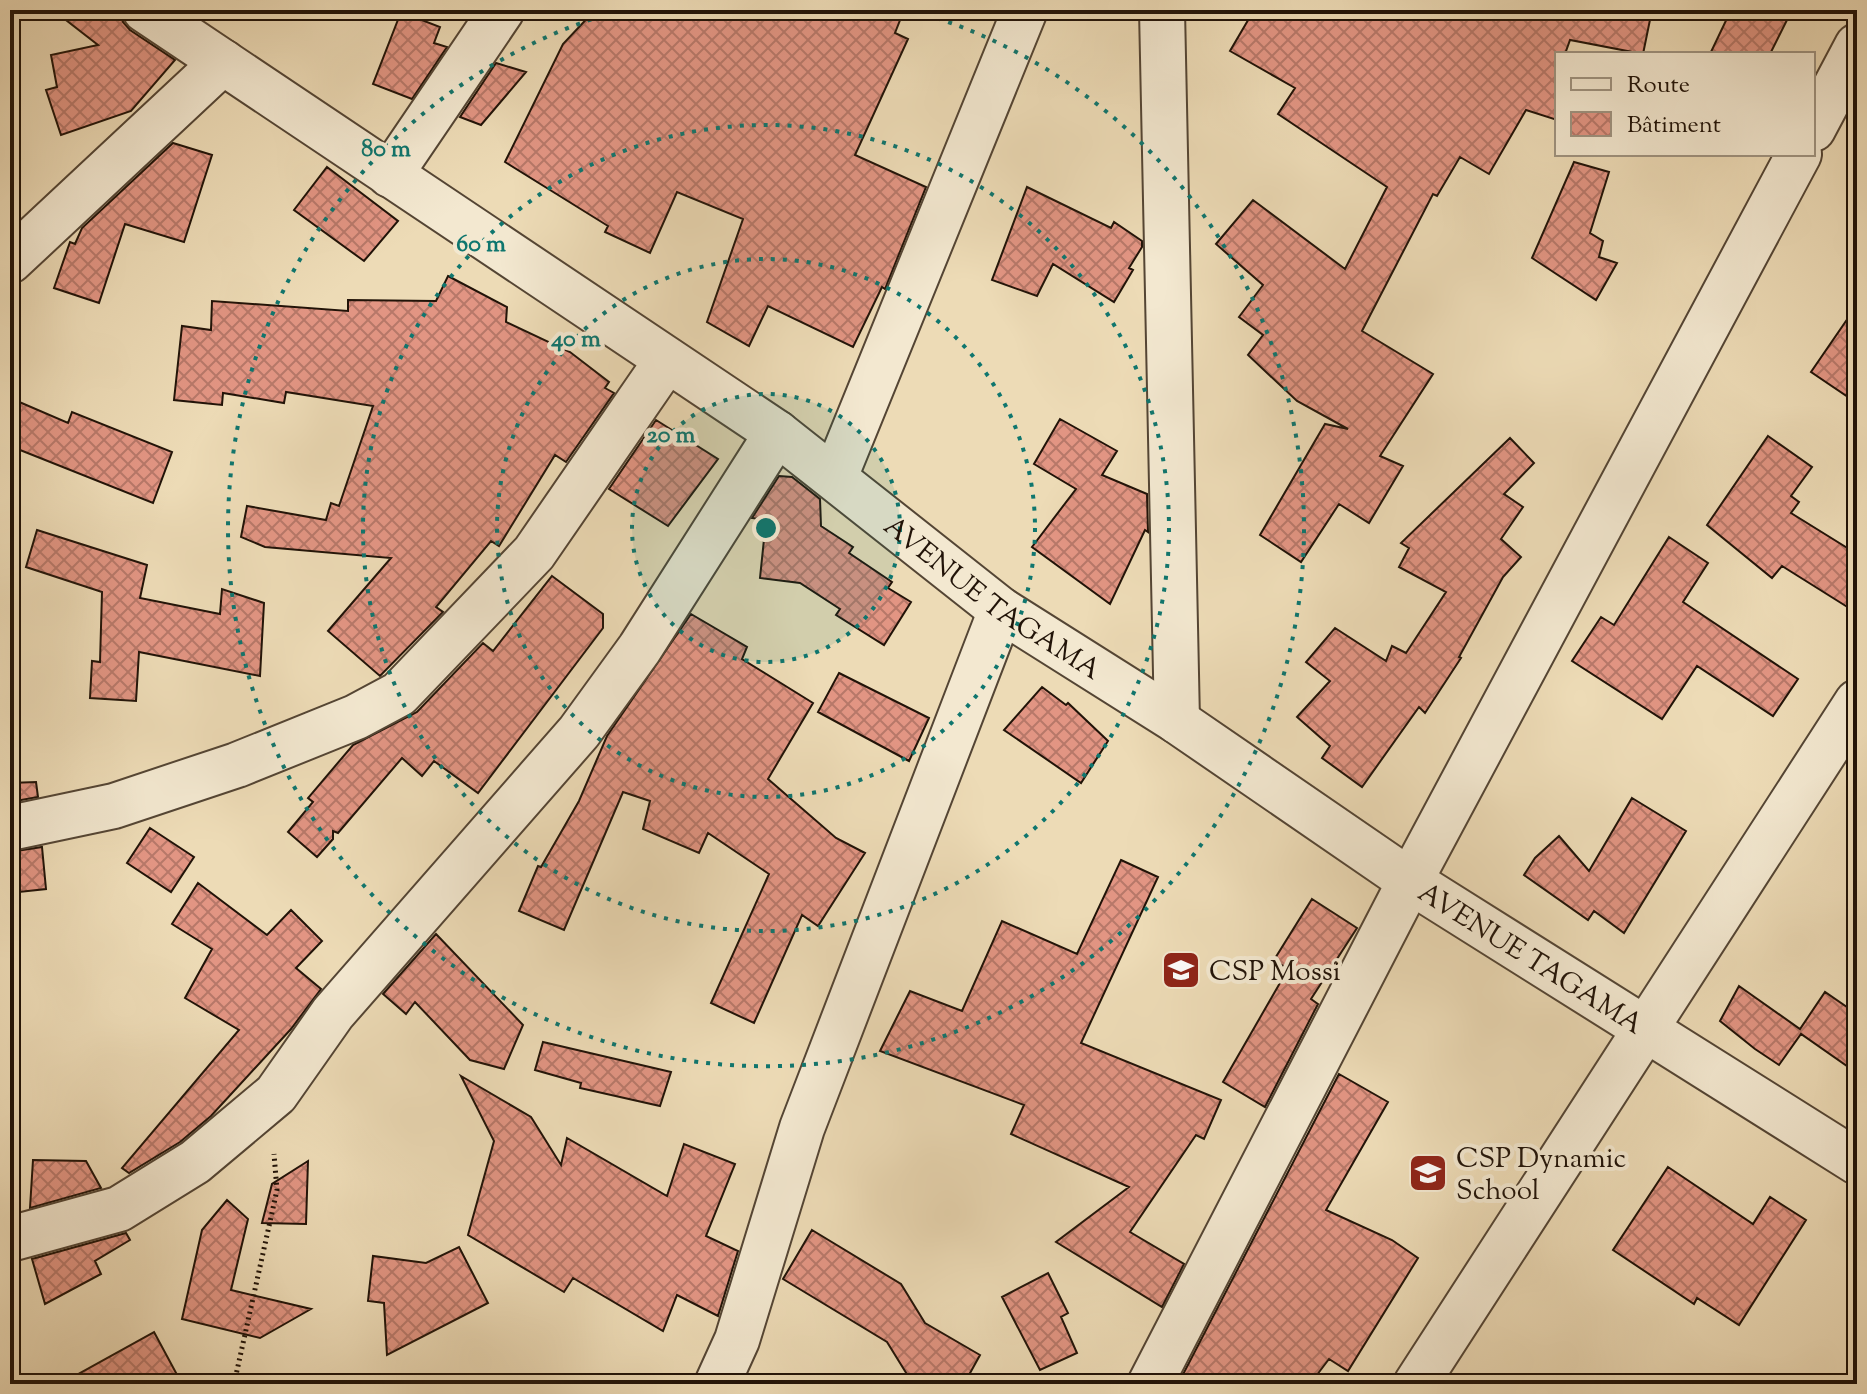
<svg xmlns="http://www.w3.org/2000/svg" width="1867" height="1394" viewBox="0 0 1867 1394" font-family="'Sorts Mill Goudy',serif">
<defs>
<pattern id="building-cross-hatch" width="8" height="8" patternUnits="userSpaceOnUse" patternTransform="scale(2)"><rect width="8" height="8" fill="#e29583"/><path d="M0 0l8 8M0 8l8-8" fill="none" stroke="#b77869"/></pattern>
</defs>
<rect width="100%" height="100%" fill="#eddbb6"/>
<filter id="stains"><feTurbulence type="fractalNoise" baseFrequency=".0025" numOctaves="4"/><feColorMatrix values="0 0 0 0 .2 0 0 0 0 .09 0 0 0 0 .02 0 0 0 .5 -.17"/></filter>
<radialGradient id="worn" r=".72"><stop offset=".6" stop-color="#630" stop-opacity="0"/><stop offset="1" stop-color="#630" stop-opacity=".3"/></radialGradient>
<path fill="url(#building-cross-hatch)" stroke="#211308" stroke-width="2" d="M 53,10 L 120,10 L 123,22 L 130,30 L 175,60 L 131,111 L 61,135 L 46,90 L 57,87 L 51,55 L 98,45 Z
M 595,10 L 904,10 L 895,33 L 908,39 L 855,155 L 926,187 L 885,289 L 882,287 L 853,347 L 768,306 L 749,346 L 707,322 L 743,219 L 677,192 L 650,253 L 605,232 L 608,226 L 505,162 L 563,44 Z
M 1254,10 L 1652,10 L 1643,54 L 1570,40 L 1565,54 L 1557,54 L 1557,120 L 1526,110 L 1489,174 L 1460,157 L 1437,196 L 1433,194 L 1362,331 L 1433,374 L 1380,456 L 1403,466 L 1369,523 L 1339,504 L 1301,562 L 1260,535 L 1325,424 L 1348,429 L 1297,401 L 1248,355 L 1263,335 L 1239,317 L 1263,285 L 1216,244 L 1253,200 L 1345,269 L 1387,187 L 1278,114 L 1295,88 L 1230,51 Z
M 1731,10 L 1792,10 L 1770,54 L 1710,54 Z
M 401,12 L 440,27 L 434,43 L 447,47 L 412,99 L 373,84 Z
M 496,63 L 526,72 L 481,125 L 460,117 Z
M 173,143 L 212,155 L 184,242 L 125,224 L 99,303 L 54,288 L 70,242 L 75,244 L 82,228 Z
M 1574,162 L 1609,172 L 1590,233 L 1603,241 L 1599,257 L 1617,263 L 1596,300 L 1532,258 Z
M 327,167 L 398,221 L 364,261 L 294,210 Z
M 1027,187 L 1111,228 L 1114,222 L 1142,241 L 1142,247 L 1129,268 L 1133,270 L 1114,302 L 1053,264 L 1037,296 L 992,280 Z
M 448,276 L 507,307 L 506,322 L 570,352 L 609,382 L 605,388 L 614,393 L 566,462 L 555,455 L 499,546 L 491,541 L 436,607 L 443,612 L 380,676 L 328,631 L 391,558 L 265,547 L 241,537 L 247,506 L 326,520 L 331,503 L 339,506 L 373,406 L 286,392 L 284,403 L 223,393 L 222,405 L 174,400 L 182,326 L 211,330 L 212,301 L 348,311 L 348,300 L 436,301 Z
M 1857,305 L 1857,403 L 1811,372 Z
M 10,398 L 68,423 L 72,412 L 172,452 L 153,503 L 10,446 Z
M 1060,419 L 1117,451 L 1102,475 L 1147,494 L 1148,532 L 1145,530 L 1110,604 L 1032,547 L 1076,489 L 1034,464 Z
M 656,420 L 718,459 L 668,526 L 609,489 Z
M 1768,436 L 1812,467 L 1791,496 L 1799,502 L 1791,513 L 1857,554 L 1857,613 L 1782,566 L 1772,578 L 1707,525 Z
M 1510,438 L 1534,463 L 1504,494 L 1523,507 L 1501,539 L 1521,557 L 1503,577 L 1459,657 L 1461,658 L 1425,713 L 1419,707 L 1362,787 L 1322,758 L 1330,746 L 1297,717 L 1330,681 L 1306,662 L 1335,628 L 1386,661 L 1392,646 L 1406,653 L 1446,592 L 1399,567 L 1409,548 L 1401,543 Z
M 779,476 L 792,477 L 820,499 L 821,526 L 853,547 L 849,553 L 892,582 L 888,588 L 911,602 L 884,645 L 836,615 L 840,609 L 800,583 L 760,578 L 766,520 L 752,518 Z
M 37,530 L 147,565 L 140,598 L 220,614 L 222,589 L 264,603 L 260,676 L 139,652 L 136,701 L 90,698 L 92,661 L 100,662 L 102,592 L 26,567 Z
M 1669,537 L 1708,563 L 1683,602 L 1798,679 L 1773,716 L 1697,666 L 1662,719 L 1572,661 L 1601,617 L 1614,625 Z
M 552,576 L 603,614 L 603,628 L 478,793 L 434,761 L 422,776 L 402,758 L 338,833 L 333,831 L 333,839 L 317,857 L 288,832 L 313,802 L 308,798 L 353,745 L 417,712 L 483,643 L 493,651 Z
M 691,614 L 747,647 L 742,659 L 813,703 L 768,779 L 836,838 L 865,853 L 818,926 L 802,915 L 754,1023 L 711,1003 L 769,874 L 708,833 L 699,853 L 643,829 L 650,801 L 623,792 L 564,930 L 519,911 L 538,866 L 541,867 L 579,801 L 607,736 Z
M 839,673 L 929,718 L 909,761 L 818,712 Z
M 1042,687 L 1066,705 L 1068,703 L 1108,741 L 1081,783 L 1004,730 Z
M 36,782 L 38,797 L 10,802 L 10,783 Z
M 1632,798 L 1686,831 L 1624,933 L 1594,911 L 1588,920 L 1524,875 L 1535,858 L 1559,836 L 1589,871 Z
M 150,828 L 194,857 L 171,892 L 127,863 Z
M 42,847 L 46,889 L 10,893 L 10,852 Z
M 1121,860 L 1158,877 L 1081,1043 L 1221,1100 L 1204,1139 L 1196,1135 L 1130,1232 L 1184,1264 L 1162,1307 L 1056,1242 L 1129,1187 L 1011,1134 L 1024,1105 L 880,1051 L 910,991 L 962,1011 L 1002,921 L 1077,954 Z
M 198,883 L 267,935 L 291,910 L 322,941 L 296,968 L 321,989 L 291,1029 L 211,1116 L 180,1142 L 129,1173 L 122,1168 L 239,1030 L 185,998 L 212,949 L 172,924 Z
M 1312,899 L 1357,928 L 1311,999 L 1318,1004 L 1265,1107 L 1223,1082 L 1288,969 L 1274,960 Z
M 436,934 L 523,1025 L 504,1069 L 470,1060 L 415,1002 L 406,1014 L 383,994 Z
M 1739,986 L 1800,1029 L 1825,992 L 1857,1014 L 1857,1073 L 1801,1034 L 1779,1065 L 1755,1049 L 1720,1021 Z
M 543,1042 L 671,1072 L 660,1106 L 580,1088 L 581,1083 L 535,1070 Z
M 1339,1074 L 1388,1102 L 1326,1210 L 1392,1240 L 1418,1258 L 1348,1371 L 1329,1359 L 1310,1384 L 1178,1384 Z
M 461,1076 L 531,1117 L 561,1165 L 567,1138 L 667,1196 L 684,1144 L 735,1164 L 706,1236 L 738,1251 L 718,1316 L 677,1295 L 663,1331 L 573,1278 L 564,1292 L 468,1235 L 494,1141 Z
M 33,1160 L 86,1161 L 101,1188 L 30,1208 Z
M 308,1161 L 306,1224 L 262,1223 L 272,1184 Z
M 1668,1167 L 1753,1224 L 1770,1197 L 1806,1220 L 1739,1325 L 1697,1298 L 1694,1304 L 1613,1250 Z
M 227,1200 L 248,1219 L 231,1290 L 311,1309 L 260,1338 L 182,1319 L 202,1230 Z
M 812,1230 L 901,1284 L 925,1323 L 980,1355 L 964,1384 L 913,1384 L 887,1342 L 783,1279 Z
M 126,1233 L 130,1240 L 95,1261 L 101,1274 L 45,1304 L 32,1259 Z
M 459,1247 L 488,1303 L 387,1355 L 384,1303 L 368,1301 L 373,1256 L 426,1263 Z
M 1048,1273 L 1068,1313 L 1061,1317 L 1077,1353 L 1040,1370 L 1002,1297 Z
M 154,1332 L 182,1384 L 60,1384 Z"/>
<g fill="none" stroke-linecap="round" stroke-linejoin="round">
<defs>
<g id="minor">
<path id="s1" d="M 145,10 L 777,433 L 1001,610 L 1177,721 L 1410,881 L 1857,1162"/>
<path d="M 1162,10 L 1177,721"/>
<path d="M 1813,129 L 1857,46"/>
<path d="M 390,175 L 502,10"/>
<path d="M 10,261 L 223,62"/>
<path d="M 835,477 L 1025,10"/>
<path d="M 10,828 L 114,806 L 237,765 L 356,717 L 399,694 L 534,553 L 667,360"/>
<path d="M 10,1239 L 119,1209 L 195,1162 L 276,1094 L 333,1013 L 579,732 L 640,648 L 777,433"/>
<path d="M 717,1384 L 737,1340 L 802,1128 L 1001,610"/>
<path d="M 1150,1384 L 1410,881 L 1799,154"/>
<path d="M 1416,1384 L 1857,702"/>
</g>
</defs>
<use href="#minor" stroke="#544534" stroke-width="48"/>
<path stroke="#211308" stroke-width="5" stroke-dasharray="2 4" stroke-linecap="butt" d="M 234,1384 L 277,1190 L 274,1154"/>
<use href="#minor" stroke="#f3e8d0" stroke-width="44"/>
</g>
<circle cx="766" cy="528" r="134" fill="#0f766e" fill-opacity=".12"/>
<g fill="none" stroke="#0f766e" stroke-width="4" stroke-dasharray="4 8">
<circle cx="766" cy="528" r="134"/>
<circle cx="766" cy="528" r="269"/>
<circle cx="766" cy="528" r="403"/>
<path d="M914 11A538 538 0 1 1 618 11"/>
</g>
<defs>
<symbol id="school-square" viewBox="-11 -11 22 22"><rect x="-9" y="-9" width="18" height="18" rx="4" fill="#8f2418" stroke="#f3e8d0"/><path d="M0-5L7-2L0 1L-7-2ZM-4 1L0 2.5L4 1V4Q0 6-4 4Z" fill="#fff"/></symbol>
</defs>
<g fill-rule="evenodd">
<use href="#school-square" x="1159" y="948" width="44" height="44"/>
<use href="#school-square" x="1406" y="1151" width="44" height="44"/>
</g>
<g text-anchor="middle" stroke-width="8" stroke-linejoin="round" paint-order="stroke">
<g font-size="28" fill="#211308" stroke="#f3e8d0">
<text dy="10" stroke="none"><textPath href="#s1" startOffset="1032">AVENUE TAGAMA</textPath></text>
<text dy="10" stroke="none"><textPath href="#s1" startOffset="1680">AVENUE TAGAMA</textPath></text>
</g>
<g font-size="28" fill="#211308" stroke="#f3e8d0" text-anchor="start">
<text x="1209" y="980">CSP Mossi</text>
<text x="1456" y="1167">CSP Dynamic<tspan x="1456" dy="32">School</tspan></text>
</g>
</g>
<circle cx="766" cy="528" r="12" fill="#0f766e" stroke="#f3e8d0" stroke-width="4"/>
<g font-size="24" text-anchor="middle" font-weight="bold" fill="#0f766e" stroke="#f3e8d0" stroke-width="8" stroke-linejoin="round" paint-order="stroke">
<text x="386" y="156">80 m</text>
<text x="481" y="251">60 m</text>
<text x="576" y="346">40 m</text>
<text x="671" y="442">20 m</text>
</g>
<rect width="1867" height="1394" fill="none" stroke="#eddbb6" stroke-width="40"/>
<rect x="12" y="12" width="1843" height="1370" fill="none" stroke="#211308" stroke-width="4"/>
<rect x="20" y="20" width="1827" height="1354" fill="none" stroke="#211308" stroke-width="2"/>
<rect x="1555" y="52" width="260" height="104" fill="#f3e8d0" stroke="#9f9380" stroke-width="2"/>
<rect x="1571" y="78" width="40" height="12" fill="#f3e8d0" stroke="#9f9380" stroke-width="2"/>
<text x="1627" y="92" font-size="24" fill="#211308">Route</text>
<rect x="1571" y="112" width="40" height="24" fill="url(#building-cross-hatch)" stroke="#9f9380" stroke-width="2"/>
<text x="1627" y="132" font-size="24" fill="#211308">Bâtiment</text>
<rect width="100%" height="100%" filter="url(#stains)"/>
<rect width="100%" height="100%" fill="url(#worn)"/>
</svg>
